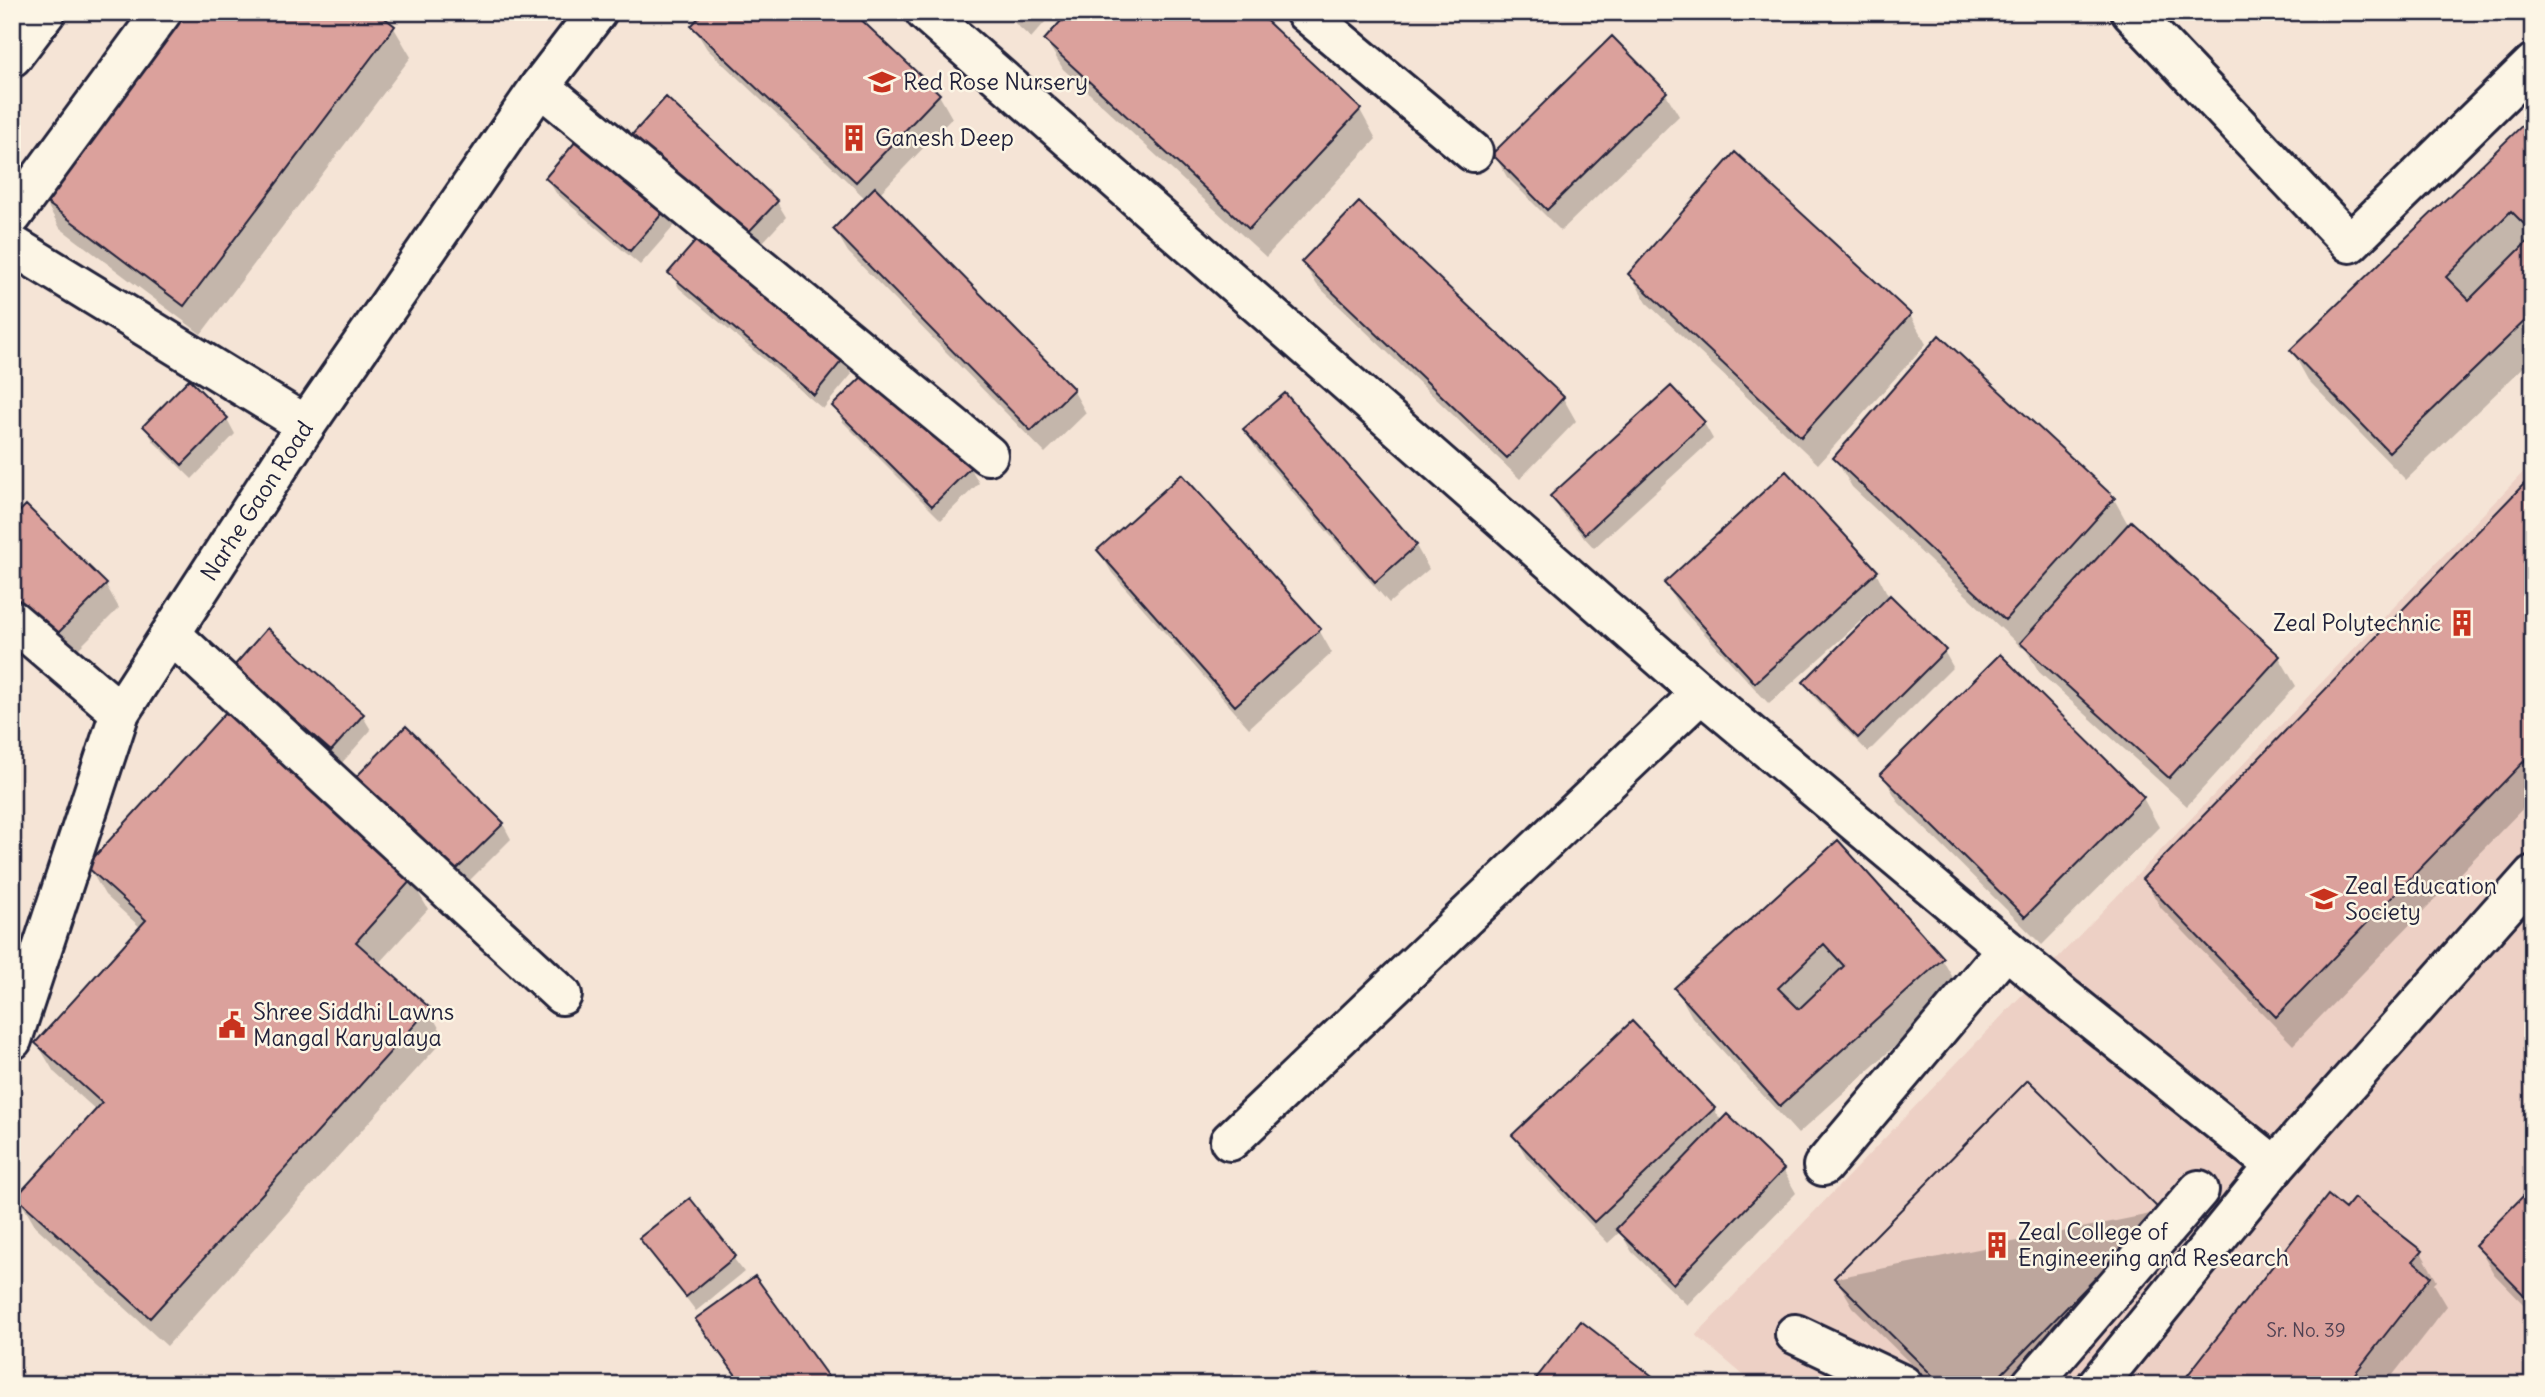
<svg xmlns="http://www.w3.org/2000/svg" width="2545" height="1397" viewBox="0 0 2545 1397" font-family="Delius,sans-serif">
<rect width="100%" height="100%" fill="#f5e4d6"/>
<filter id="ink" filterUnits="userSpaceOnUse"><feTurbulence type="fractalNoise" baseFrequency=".0143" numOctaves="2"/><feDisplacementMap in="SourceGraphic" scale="14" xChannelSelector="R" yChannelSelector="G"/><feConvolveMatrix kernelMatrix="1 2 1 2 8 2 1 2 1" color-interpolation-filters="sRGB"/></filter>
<g filter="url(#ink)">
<path fill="#edd0c5" d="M 2533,462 L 2533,1385 L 1755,1385 L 1696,1335 Z"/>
<path fill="#0003" d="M 12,12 L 49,12 L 12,58 Z
M 374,12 L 394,28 L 411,57 L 201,334 L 60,228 L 44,199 Z
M 1003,12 L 1054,12 L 1031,38 Z
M 693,26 L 939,95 L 952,118 L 879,194 L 1073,390 L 1086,413 L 1045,453 L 848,252 L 835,230 L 866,199 L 707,49 Z
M 1612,38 L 1666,94 L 1679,116 L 1561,231 L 1507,177 L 1494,154 Z
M 1046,40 L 1360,110 L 1376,139 L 1266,257 L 1063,69 Z
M 666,100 L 777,202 L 786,217 L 751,255 Z
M 2533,118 L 2533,358 L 2406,480 L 2308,380 L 2292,351 Z
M 547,178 L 666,209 L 675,225 L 640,265 L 556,193 Z
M 1359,204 L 1563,398 L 1576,421 L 1520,479 L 1317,285 L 1303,263 Z
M 671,273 L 844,358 L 852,374 L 823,409 L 679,288 Z
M 1630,274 L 1910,315 L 1926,344 L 1818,464 L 1647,303 Z
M 1939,338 L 2114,499 L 2129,526 L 2131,524 L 2279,657 L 2296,686 L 2187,806 L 2039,672 L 2024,646 L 2022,648 L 1852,487 L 1835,458 Z
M 1671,388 L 1704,423 L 1713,439 L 1594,548 L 1561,512 L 1552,496 Z
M 1285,395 L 1416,546 L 1429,569 L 1389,603 L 1258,452 L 1245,430 Z
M 834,406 L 970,467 L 979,483 L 941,520 L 843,422 Z
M 227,419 L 235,434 L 192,479 L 154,442 L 145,426 Z
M 2533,495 L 2533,798 L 2293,1045 L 2161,908 L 2144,879 Z
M 1099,551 L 1319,630 L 1332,653 L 1249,728 L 1112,573 Z
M 1876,572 L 1888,595 L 1944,651 L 1953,667 L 1868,752 L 1814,697 L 1805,682 L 1887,601 L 1885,599 L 1769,704 L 1679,606 L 1666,584 Z
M 106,585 L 119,608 L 61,666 L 12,618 Z
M 236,666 L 362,715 L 371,730 L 340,765 L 245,681 Z
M 1882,774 L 2143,798 L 2159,827 L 2042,945 L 1899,803 Z
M 357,779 L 503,824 L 511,839 L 462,888 Z
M 1838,842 L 1942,959 L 1959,988 L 1798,1134 L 1692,1017 L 1676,988 Z
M 88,866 L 411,880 L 428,909 L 378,964 L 428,1009 L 445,1038 L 167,1346 L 35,1226 L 18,1197 L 97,1111 L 54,1072 L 37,1043 L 141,928 L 105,895 Z
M 1714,1109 L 1722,1122 L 1783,1170 L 1796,1193 L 1687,1305 L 1632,1252 L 1620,1232 L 1608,1243 L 1527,1158 L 1514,1135 Z
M 2533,1188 L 2533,1314 L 2494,1274 L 2477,1245 Z
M 689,1200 L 744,1272 L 696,1311 L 641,1239 Z
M 2160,1212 L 2036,1385 L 1932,1385 L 1853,1307 L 1836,1278 Z
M 2346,1212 L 2421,1252 L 2437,1281 L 2434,1284 L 2447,1306 L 2385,1385 L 2182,1385 Z
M 698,1319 L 831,1385 L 741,1385 Z"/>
<path fill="#dba19c" stroke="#22223b" stroke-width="2" fill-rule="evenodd" d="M 183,12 L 377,12 L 395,26 L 184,306 L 42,199 Z
M 704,12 L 853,12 L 940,94 L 856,182 L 691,26 Z
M 1069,12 L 1257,12 L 1361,109 L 1249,229 L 1044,40 Z
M 1612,36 L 1667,92 L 1547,210 L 1492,154 Z
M 666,97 L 778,201 L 741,240 L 630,137 Z
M 2533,115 L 2533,233 L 2511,211 L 2446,277 L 2469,300 L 2533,236 L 2533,313 L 2389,452 L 2290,350 Z
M 582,134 L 667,208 L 630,251 L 545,178 Z
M 1735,152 L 1911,314 L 1801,437 L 1628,274 Z
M 875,187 L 1074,389 L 1031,431 L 833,229 Z
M 1359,202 L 1564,397 L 1507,458 L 1301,262 Z
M 700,236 L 845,357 L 814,395 L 668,273 Z
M 1939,335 L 2115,498 L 2005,620 L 1833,458 Z
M 872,367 L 972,466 L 932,506 L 832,406 Z
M 189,379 L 228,418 L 182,465 L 143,426 Z
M 1671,386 L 1705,422 L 1585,534 L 1550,496 Z
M 1285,393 L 1417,545 L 1375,582 L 1243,429 Z
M 1786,471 L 1878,571 L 1755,683 L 1664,583 Z
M 1182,474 L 1321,629 L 1235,706 L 1097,550 Z
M 2524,484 L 2533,493 L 2533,752 L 2276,1017 L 2142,879 Z
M 26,505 L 107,584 L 47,644 L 12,610 L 12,519 Z
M 2131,521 L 2280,656 L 2169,778 L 2020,643 Z
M 1890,595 L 1946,650 L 1858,738 L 1803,682 Z
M 267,628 L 364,714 L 331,751 L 234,666 Z
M 2000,654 L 2144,797 L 2025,917 L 1880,774 Z
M 226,712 L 412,879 L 356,942 L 430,1008 L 150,1318 L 16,1197 L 102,1103 L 35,1043 L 146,920 L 86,866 Z
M 406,726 L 504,823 L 452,874 L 355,778 Z
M 1838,840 L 1944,958 L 1780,1106 L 1674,988 ZM 1824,944 L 1844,966 L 1799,1009 L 1778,988 Z
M 1632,1021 L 1715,1108 L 1594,1222 L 1512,1135 Z
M 2028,1080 L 2161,1211 L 1991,1385 L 1942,1385 L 1834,1278 Z
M 2028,1080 L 2161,1211 L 1991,1385 L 1942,1385 L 1834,1278 Z
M 1727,1114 L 1784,1169 L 1673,1284 L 1616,1229 Z
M 2533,1186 L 2533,1304 L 2475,1245 Z
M 2328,1195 L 2345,1209 L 2354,1198 L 2422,1251 L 2413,1261 L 2431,1276 L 2346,1385 L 2180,1385 Z
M 690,1198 L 736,1256 L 686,1297 L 639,1238 Z
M 755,1276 L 834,1385 L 743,1385 L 695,1319 Z
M 1581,1321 L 1664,1385 L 1531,1385 Z"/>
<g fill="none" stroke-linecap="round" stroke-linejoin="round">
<defs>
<g id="minor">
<path d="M 925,12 L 1701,693 L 2065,998 L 2275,1166 L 2533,875"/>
<path d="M 1305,12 L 1473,152"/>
<path d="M 2131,12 L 2350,243 L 2533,64"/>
<path d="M 12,57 L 46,12"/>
<path d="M 540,86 L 988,455"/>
<path d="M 12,216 L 162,12"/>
<path d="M 12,245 L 306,425"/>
<path d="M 12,620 L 120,712"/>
<path d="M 172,635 L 562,995"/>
<path id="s1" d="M 12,1040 L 120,712 L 306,425 L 540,86 L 597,12"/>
<path d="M 1230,1141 L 1701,693"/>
<path d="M 1823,1166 L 2006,949"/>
<path d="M 1795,1334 L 1903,1385"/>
<path d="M 2031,1385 L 2199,1190"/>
<path d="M 2097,1385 L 2275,1166"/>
</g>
</defs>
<use href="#minor" stroke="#22223b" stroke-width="44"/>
<use href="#minor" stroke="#fcf5e5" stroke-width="38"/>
</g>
</g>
<defs>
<symbol id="school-bare" viewBox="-9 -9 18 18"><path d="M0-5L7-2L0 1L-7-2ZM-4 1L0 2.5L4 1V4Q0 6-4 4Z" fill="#c8321e" stroke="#fcf5e5" stroke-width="2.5" paint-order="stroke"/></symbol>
<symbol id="building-bare" viewBox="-9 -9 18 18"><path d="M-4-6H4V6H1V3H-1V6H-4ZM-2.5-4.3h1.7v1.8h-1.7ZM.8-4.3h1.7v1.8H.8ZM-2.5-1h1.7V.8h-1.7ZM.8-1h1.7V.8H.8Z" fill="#c8321e" stroke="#fcf5e5" stroke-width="2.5" paint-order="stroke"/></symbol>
<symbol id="university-bare" viewBox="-9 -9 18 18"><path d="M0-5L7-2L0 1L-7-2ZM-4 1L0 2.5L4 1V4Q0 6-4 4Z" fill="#c8321e" stroke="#fcf5e5" stroke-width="2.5" paint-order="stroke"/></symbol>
<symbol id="civic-bare" viewBox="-9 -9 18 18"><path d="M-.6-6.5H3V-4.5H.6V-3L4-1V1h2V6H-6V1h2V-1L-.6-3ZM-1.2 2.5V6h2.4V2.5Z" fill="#c8321e" stroke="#fcf5e5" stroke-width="2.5" paint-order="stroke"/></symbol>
</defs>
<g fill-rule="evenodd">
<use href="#school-bare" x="863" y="63" width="38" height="38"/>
<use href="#building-bare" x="835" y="119" width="38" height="38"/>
<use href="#building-bare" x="2443" y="604" width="38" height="38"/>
<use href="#university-bare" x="2305" y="880" width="38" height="38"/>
<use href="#civic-bare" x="213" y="1006" width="38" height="38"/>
<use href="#building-bare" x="1978" y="1226" width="38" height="38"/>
</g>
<g text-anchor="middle" stroke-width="5" stroke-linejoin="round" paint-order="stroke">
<g font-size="19" fill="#504253">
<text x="2306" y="1337">Sr. No. 39</text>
</g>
<g font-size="23" fill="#22223b" stroke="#fcf5e5" text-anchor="start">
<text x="903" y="90">Red Rose Nursery</text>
<text x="875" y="146">Ganesh Deep</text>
<text x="2441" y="631" text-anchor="end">Zeal Polytechnic</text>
<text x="2345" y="894">Zeal Education<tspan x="2345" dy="26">Society</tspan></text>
<text x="253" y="1020">Shree Siddhi Lawns<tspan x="253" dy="26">Mangal Karyalaya</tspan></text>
<text x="2018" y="1240">Zeal College of<tspan x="2018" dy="26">Engineering and Research</tspan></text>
</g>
<g font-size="23" fill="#22223b" stroke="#fcf5e5">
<text dy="8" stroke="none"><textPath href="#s1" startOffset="597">Narhe Gaon Road</textPath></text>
</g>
</g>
<rect width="2545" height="1397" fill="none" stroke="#fcf5e5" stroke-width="42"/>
<rect x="21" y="21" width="2503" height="1355" fill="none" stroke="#22223b" stroke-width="2.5" filter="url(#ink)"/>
</svg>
